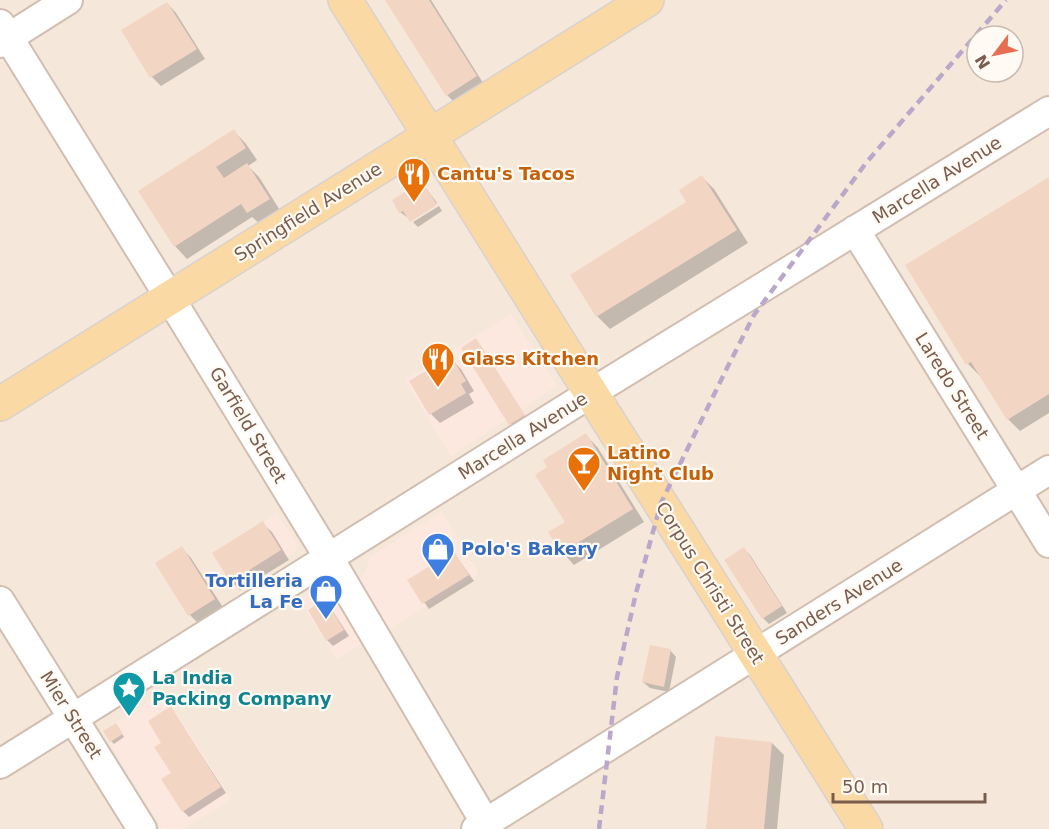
<svg xmlns="http://www.w3.org/2000/svg" width="1049" height="829" viewBox="0 0 1049 829" font-family="'DejaVu Sans',sans-serif">
<rect width="100%" height="100%" fill="#fdf6ec"/>
<path fill="#f5e8da" fill-rule="evenodd" d="M 0,0 L 1049,0 L 1049,829 L 0,829 ZM 977,36 L 1013,36 L 1013,72 L 977,72 Z"/>
<path fill="#fde8e0" d="M 511,314 L 557,386 L 451,456 L 405,380 Z
M 441,512 L 479,574 L 389,629 L 359,578 L 366,572 L 370,557 Z
M 277,514 L 297,544 L 295,551 L 234,590 L 212,553 Z
M 327,585 L 334,591 L 364,642 L 337,659 L 299,599 L 321,586 Z
M 163,692 L 231,799 L 183,829 L 162,829 L 103,731 Z"/>
<path fill="#0003" d="M 386,0 L 431,0 L 485,86 L 456,104 L 447,95 Z
M 167,3 L 176,13 L 205,59 L 161,86 L 152,77 Z
M 234,131 L 246,144 L 257,160 L 248,166 L 259,177 L 281,212 L 261,225 L 252,217 L 187,259 L 175,246 Z
M 702,177 L 714,189 L 748,243 L 610,329 L 598,317 L 572,275 L 689,202 Z
M 1049,178 L 1049,413 L 1020,431 L 1008,419 L 980,376 L 968,364 Z
M 422,183 L 437,203 L 411,220 L 400,212 Z
M 439,206 L 442,211 L 418,227 L 413,222 Z
M 479,343 L 526,418 L 513,426 L 511,424 Z
M 452,360 L 461,369 L 474,391 L 469,394 L 474,403 L 440,423 L 431,414 L 448,363 Z
M 586,435 L 598,448 L 644,522 L 574,565 L 562,552 L 550,533 L 567,523 L 549,467 Z
M 262,523 L 272,532 L 289,560 L 240,590 L 231,581 Z
M 182,548 L 191,558 L 224,609 L 199,624 L 190,615 L 157,564 Z
M 744,549 L 750,555 L 787,613 L 769,624 L 763,618 Z
M 454,553 L 474,581 L 429,609 L 409,581 Z
M 324,601 L 330,607 L 349,636 L 333,646 L 327,640 Z
M 670,650 L 676,657 L 669,692 L 650,688 L 643,682 Z
M 118,727 L 124,737 L 114,744 L 111,741 Z
M 187,733 L 226,793 L 189,817 L 183,811 L 173,773 Z
M 772,743 L 784,755 L 777,829 L 708,829 Z"/>
<path fill="#f3d5c3" d="M 385,0 L 429,0 L 477,76 L 446,96 Z
M 167,2 L 197,49 L 150,78 L 121,30 Z
M 234,129 L 246,148 L 216,167 L 224,178 L 247,163 L 270,199 L 247,213 L 241,204 L 174,247 L 138,191 Z
M 702,175 L 737,230 L 596,317 L 570,275 L 686,202 L 679,190 Z
M 1049,177 L 1049,394 L 1007,420 L 971,362 L 966,365 L 905,265 Z
M 422,181 L 437,205 L 410,222 L 403,211 L 399,213 L 392,200 Z
M 476,338 L 525,415 L 509,425 L 461,348 Z
M 452,358 L 466,381 L 461,384 L 466,393 L 429,415 L 409,381 L 446,359 L 447,361 Z
M 586,433 L 633,509 L 561,553 L 548,532 L 565,522 L 535,475 L 547,467 L 543,460 Z
M 263,521 L 281,550 L 230,582 L 212,553 Z
M 182,546 L 215,599 L 188,616 L 155,563 Z
M 744,547 L 782,606 L 762,619 L 724,560 Z
M 454,551 L 469,575 L 422,604 L 407,580 Z
M 325,599 L 344,630 L 326,641 L 308,610 Z
M 650,645 L 671,649 L 664,687 L 642,682 Z
M 171,706 L 221,787 L 182,812 L 161,779 L 171,773 L 154,747 L 161,743 L 148,721 Z
M 116,723 L 123,734 L 110,742 L 103,731 Z
M 715,736 L 772,742 L 764,829 L 706,829 Z"/>
<g fill="none" stroke-linecap="round" stroke-linejoin="round">
<defs>
<path id="minor" d="M 0,24 L 170,298 L 329,558 L 489,829
M 0,43 L 68,0
M 855,230 L 1049,543
M 0,601 L 142,829
M 0,764 L 591,393 L 1049,111
M 476,829 L 1049,470"/>
<path id="major" d="M 345,0 L 591,393 L 866,829
M 0,404 L 647,0"/>
</defs>
<use href="#minor" stroke="#d1beb0" stroke-width="32"/>
<use href="#major" stroke="#dad1cd" stroke-width="36"/>
<use href="#minor" stroke="#fff" stroke-width="28"/>
<use href="#major" stroke="#fbd9a5" stroke-width="33"/>
<path stroke="#b9a8c9" stroke-width="4.5" stroke-dasharray="9 6" stroke-linecap="butt" d="M 599,829 L 617,677 L 636,593 L 661,503 L 726,370 L 754,315 L 866,163 L 1006,0"/>
</g>
<defs>
<symbol id="restaurant-pin" viewBox="-11 -11 22 30"><path d="M0 17L-7.5 6A9.5 9.5 0 1 1 7.5 6Z" fill="#e8710a" stroke="#fffaf3"/><path d="M-5-6h1v4h1v-4h1v4h1v-4h1v5L-1.5 .5V6h-2V.5L-5-1ZM5-6V6H3V1.5H1.5Q1.5-4 5-6Z" fill="#fff"/></symbol>
<symbol id="bar-pin" viewBox="-11 -11 22 30"><path d="M0 17L-7.5 6A9.5 9.5 0 1 1 7.5 6Z" fill="#e8710a" stroke="#fffaf3"/><path d="M-6-5H6L.8 .8V4.5H3.5V6h-7V4.5H-.8V.8Z" fill="#fff"/></symbol>
<symbol id="shop-pin" viewBox="-11 -11 22 30"><path d="M0 17L-7.5 6A9.5 9.5 0 1 1 7.5 6Z" fill="#3f7fe0" stroke="#fffaf3"/><path d="M-5-2.5h2.3a2.7 3.5 0 0 1 5.4 0H5L5.5 6h-11ZM-1.5-2.5h3a1.5 2.3 0 0 0-3 0Z" fill="#fff"/></symbol>
<symbol id="sight-pin" viewBox="-11 -11 22 30"><path d="M0 17L-7.5 6A9.5 9.5 0 1 1 7.5 6Z" fill="#0f9aa8" stroke="#fffaf3"/><path d="M0-6L1.8-2.2L6-1.7L2.9 1.2L3.7 5.4L0 3.3L-3.7 5.4L-2.9 1.2L-6-1.7L-1.8-2.2Z" fill="#fff"/></symbol>
</defs>
<g fill-rule="evenodd">
<use href="#restaurant-pin" x="395" y="155" width="38" height="52"/>
<use href="#restaurant-pin" x="419" y="340" width="38" height="52"/>
<use href="#bar-pin" x="565" y="444" width="38" height="52"/>
<use href="#shop-pin" x="419" y="530" width="38" height="52"/>
<use href="#shop-pin" x="307" y="572" width="38" height="52"/>
<use href="#sight-pin" x="110" y="669" width="38" height="52"/>
</g>
<g text-anchor="middle" stroke-width="4.5" stroke-linejoin="round" paint-order="stroke">
<g font-size="18" font-weight="bold" fill="#c56008" stroke="#fffaf3" text-anchor="start">
<text x="437" y="180">Cantu's Tacos</text>
<text x="461" y="365">Glass Kitchen</text>
<text x="607" y="459">Latino<tspan x="607" dy="21">Night Club</tspan></text>
</g>
<g font-size="18" fill="#7a5c4d" stroke="#fffaf3">
<text transform="translate(937 180) rotate(-32)" y="6">Marcella Avenue</text>
<text transform="translate(308 212) rotate(-32)" y="6">Springfield Avenue</text>
<text transform="translate(952 386) rotate(58)" y="6">Laredo Street</text>
<text transform="translate(248 425) rotate(59)" y="6">Garfield Street</text>
<text transform="translate(523 436) rotate(-32)" y="6">Marcella Avenue</text>
<text transform="translate(710 583) rotate(58)" y="6">Corpus Christi Street</text>
<text transform="translate(839 602) rotate(-32)" y="6">Sanders Avenue</text>
<text transform="translate(71 715) rotate(58)" y="6">Mier Street</text>
</g>
<g font-size="18" font-weight="bold" fill="#366cbe" stroke="#fffaf3" text-anchor="start">
<text x="461" y="555">Polo's Bakery</text>
<text x="303" y="587" text-anchor="end">Tortilleria<tspan x="303" dy="21">La Fe</tspan></text>
</g>
<g font-size="18" font-weight="bold" fill="#0d838f" stroke="#fffaf3" text-anchor="start">
<text x="152" y="684">La India<tspan x="152" dy="21">Packing Company</tspan></text>
</g>
</g>
<g transform="translate(995 54) rotate(238)"><circle r="28" fill="#fffaf3" stroke="#cabbb1" stroke-width="1.5"/>
<path d="M0-4.5L10 22L0 15L-10 22Z" fill="#e76f51"/>
<text y="-9" font-size="16" font-weight="bold" text-anchor="middle" fill="#7a5c4d">N</text>
</g>
<path d="M833 793v9h152v-9" fill="none" stroke="#7a5c4d" stroke-width="3"/>
<text x="842" y="793" font-size="18" fill="#7a5c4d" stroke="#fffaf3" stroke-width="4.5" paint-order="stroke">50 m</text>
</svg>
